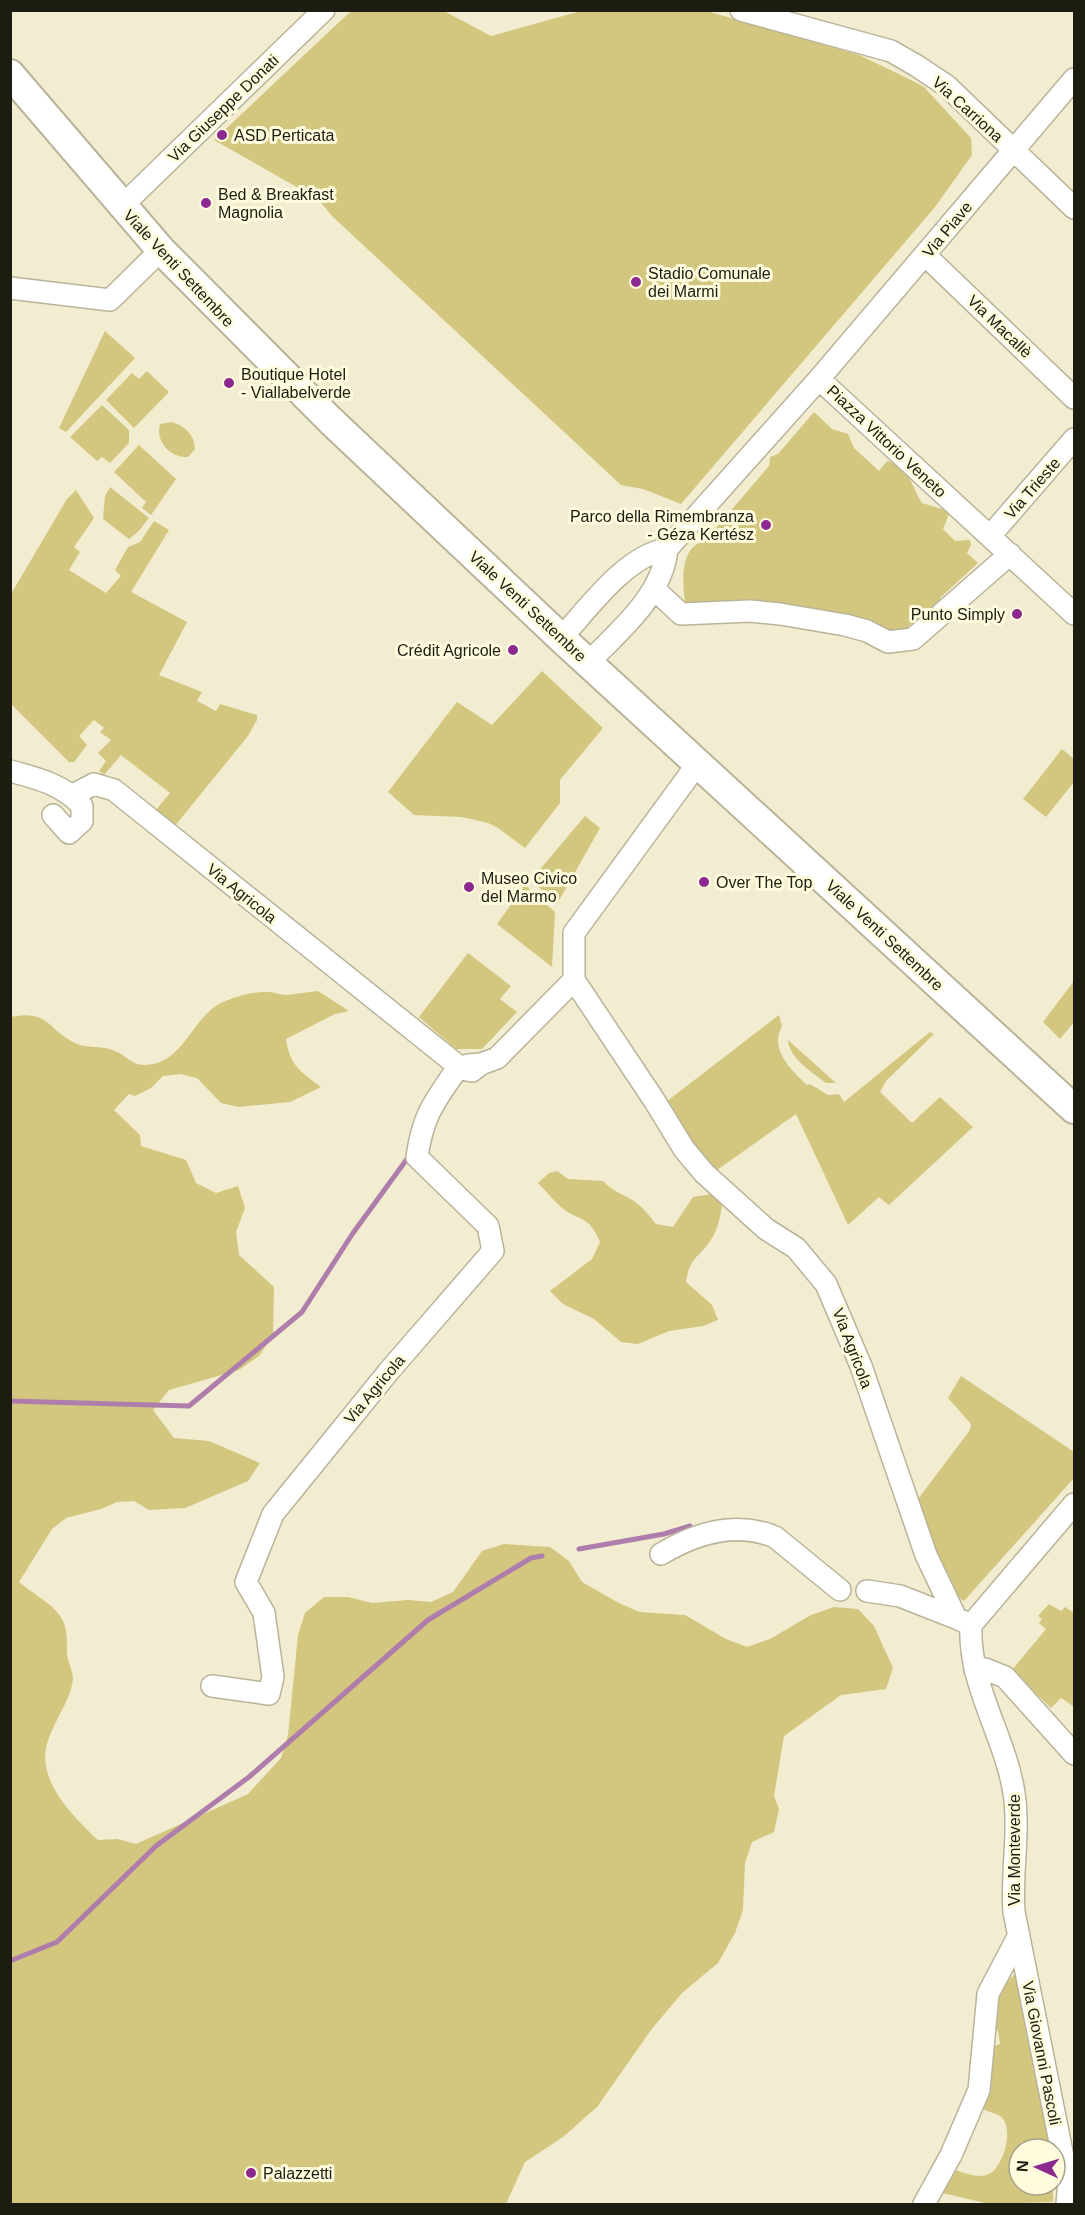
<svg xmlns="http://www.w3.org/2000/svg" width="1085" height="2215" viewBox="0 0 1085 2215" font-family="Arial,sans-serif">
<rect width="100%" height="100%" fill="#f2edd0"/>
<path fill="#d3c67e" d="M 703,10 L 859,55 L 909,79 L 924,87 L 971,138 L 972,155 L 935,207 L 681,504 L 643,489 L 621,485 L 332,216 L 318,199 L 214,140 L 351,11 L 444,11 L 491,36 L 581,11 Z
M 105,331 L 135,358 L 66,432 L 59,428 Z
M 147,371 L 169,392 L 134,428 L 106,400 L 132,373 L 139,379 Z
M 102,405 L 129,430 L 129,443 L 110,463 L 102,457 L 97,461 L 70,437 Z
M 814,412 L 832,429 L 848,434 L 854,448 L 879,471 L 887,461 C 909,465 912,488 922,503 L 945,510 L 949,514 L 943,529 L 955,541 L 970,540 L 971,545 L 967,553 L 978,563 L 940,598 L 941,608 L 918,624 L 911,624 L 901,635 L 686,609 C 683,588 677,547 705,541 L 769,466 L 770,457 L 778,454 Z
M 171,422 C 184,425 195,435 195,449 L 188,457 C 170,458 155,441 160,424 Z
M 139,445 L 176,479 L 151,515 L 142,508 L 146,502 L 114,472 Z
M 110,487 L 149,518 L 139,531 L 129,539 L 103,519 L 105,496 Z
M 76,490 L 94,518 L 74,547 L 80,552 L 69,570 L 106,593 L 121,576 L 115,570 L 128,547 L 140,542 L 154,521 L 169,530 L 131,592 L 187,622 L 159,675 L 202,692 L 197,701 L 216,711 L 220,704 L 257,715 L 257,720 L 248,736 L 174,827 L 154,812 L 170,793 L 121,755 L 104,775 L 99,771 L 106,761 L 98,753 L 111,740 L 100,732 L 104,728 L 94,720 L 79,736 L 87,745 L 74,762 L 69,762 L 11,704 L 11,594 L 67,499 Z
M 542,671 L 603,728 L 560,780 L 560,803 L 525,848 L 498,828 L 488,823 L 462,817 L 414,815 L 388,792 L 457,702 L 492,725 Z
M 1062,749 L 1074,759 L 1074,782 L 1046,817 L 1023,799 Z
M 585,816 L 600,828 L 557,904 L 531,880 Z
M 525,885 L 555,912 L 552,967 L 497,924 Z
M 468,953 L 511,986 L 500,999 L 517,1012 L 482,1049 L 456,1049 L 419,1017 Z
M 1074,981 L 1074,1022 L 1060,1039 L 1043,1022 Z
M 318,991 L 349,1011 L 335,1014 L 286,1039 C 290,1066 300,1071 321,1087 L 290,1102 L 239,1107 L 221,1103 L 197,1078 L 180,1074 L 163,1076 L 151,1088 L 135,1096 L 129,1094 L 114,1110 L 140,1135 L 141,1146 L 186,1160 L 196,1183 L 216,1193 L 238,1186 L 245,1208 L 236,1232 L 239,1255 L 274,1287 L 273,1335 L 259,1356 L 239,1370 L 169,1390 L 153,1410 L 174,1438 L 209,1441 L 260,1463 L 248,1481 L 185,1508 L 149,1510 L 134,1501 L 117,1502 L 101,1509 L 66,1518 L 52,1529 L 19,1582 C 30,1592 45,1599 55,1610 C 68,1623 67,1636 67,1652 C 67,1661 73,1670 73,1679 C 70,1708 40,1735 46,1766 C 51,1795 78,1821 98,1840 L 117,1839 L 136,1844 L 248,1794 L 281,1758 L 288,1735 L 298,1635 L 305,1613 L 324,1597 L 348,1597 L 372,1603 L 408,1600 L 431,1602 L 453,1592 L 482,1551 L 504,1544 L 550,1547 L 569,1561 L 582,1582 L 617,1602 L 639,1612 L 685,1615 L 726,1639 L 747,1647 L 770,1639 L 811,1615 L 834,1607 L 858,1609 L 874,1626 L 893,1668 L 886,1689 L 841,1695 L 784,1736 L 774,1796 L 779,1809 L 774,1832 L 752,1842 L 745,1863 L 743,1910 L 735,1933 L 718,1963 L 682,1993 L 651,2030 L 597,2107 L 563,2137 L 525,2162 L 506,2204 L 11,2204 L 11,1017 C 48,1009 47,1029 75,1043 C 86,1049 103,1045 115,1051 C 126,1055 130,1064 143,1065 C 183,1065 190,1021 219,1004 C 233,997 253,991 268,992 C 274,992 280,995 286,995 C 297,994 308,992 318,991 Z
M 779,1015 L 782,1026 C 769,1049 791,1070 807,1085 L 810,1084 L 828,1095 L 839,1094 L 844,1102 L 930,1032 L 934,1034 L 886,1081 L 880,1092 L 912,1123 L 940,1097 L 973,1127 L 889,1205 L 879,1197 L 848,1225 L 796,1114 L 717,1170 L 696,1149 L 666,1102 Z
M 788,1040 L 836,1083 L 826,1083 C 813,1073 789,1058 788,1040 Z
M 557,1171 L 568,1179 L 603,1181 C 613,1191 620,1193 632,1200 C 642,1206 649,1215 656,1224 L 673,1227 L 693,1197 L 711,1194 L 722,1206 C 720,1218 718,1228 712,1238 C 700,1258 690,1255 686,1282 L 712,1305 L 718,1320 L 703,1326 L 669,1331 L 638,1344 L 621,1342 L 594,1319 L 563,1304 L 550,1291 L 592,1259 L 600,1242 C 588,1214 582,1223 562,1208 C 554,1201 546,1191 538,1183 L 549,1173 Z
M 961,1376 L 1074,1452 L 1074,1478 L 964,1601 L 952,1592 L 918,1499 L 970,1430 L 971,1424 L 948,1398 Z
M 1049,1604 L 1061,1611 L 1065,1607 L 1074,1613 L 1073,1706 L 1061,1698 L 1051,1708 L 1012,1670 L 1046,1629 L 1039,1623 L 1042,1619 L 1038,1616 Z
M 1018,1973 L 1051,2149 L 1019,2149 L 1019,2185 L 1053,2185 L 1053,2202 L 990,2204 L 938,2192 L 953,2169 C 965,2173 979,2180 991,2173 C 1004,2164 1015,2127 1000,2116 C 995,2113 987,2111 982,2109 L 991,2081 L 992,2047 L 1000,2044 L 998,2031 L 995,2029 C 997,2009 997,1983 1018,1973 Z"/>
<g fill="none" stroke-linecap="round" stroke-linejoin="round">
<path stroke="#af7dac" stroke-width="5" d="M 10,1401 L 189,1406 L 302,1312 L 353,1233 L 407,1159
M 579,1549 L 664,1534 L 690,1526
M 10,1961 L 57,1942 L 156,1846 L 249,1777 L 428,1620 L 531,1558 L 542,1556"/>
<defs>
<path id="minor" d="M 741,10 L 891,51 L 917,66 L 947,86 L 1074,208
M 122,206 L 324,10
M 925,255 L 1074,398
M 10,288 L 110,300 L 161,250
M 819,379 L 1074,614
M 990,536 L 1074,439
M 654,589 L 681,614 L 750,611 L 780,614 L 845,625 L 867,631 L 888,642 L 913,639 L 1010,554
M 561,638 C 588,609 626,555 667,549
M 589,662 C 619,631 663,595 667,549 L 819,379 L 1074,79
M 10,771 C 37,778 64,785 82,806 L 82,821 L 69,833 L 53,815
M 73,795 L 94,784 L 114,790 L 462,1069 L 472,1071 L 481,1064
M 574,980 L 654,1100 L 684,1149 L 704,1173 L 766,1229 L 796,1248 L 826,1284 L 861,1366 L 926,1555 L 956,1618 L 971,1625
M 468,1065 L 481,1064 L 497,1058 L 574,980 L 574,933 L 698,763
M 661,1554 C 696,1533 736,1521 775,1537 L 840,1590
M 867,1591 L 900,1596 L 956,1618
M 971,1625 C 968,1685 1005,1735 1014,1793 C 1020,1832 1011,1872 1014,1912 L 1063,2157 L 1074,2179
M 971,1625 L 1074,1504
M 975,1670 L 985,1669 L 1005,1677 L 1074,1754
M 212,1686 L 269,1694 L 273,1677 L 264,1613 L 246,1582 L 273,1514 L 389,1371 L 493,1251 L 488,1226 L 417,1157 C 423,1114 435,1101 459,1066
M 924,2204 L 951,2155 L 979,2090 L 988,1994 L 1019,1935
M 1067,2204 L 1070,2170"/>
<path id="secondary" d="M 10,74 L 161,250 L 330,420 L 561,638 L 1074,1109"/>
</defs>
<use href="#minor" stroke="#b9b499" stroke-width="24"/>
<use href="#secondary" stroke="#b9b499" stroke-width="32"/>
<use href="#minor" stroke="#fff" stroke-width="21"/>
<use href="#secondary" stroke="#fff" stroke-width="28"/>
</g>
<g fill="#8c2990" stroke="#fffbdd" stroke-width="2">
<circle cx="222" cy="135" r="6"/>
<circle cx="206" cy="203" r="6"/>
<circle cx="636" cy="282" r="6"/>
<circle cx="229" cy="383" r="6"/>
<circle cx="766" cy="525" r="6"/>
<circle cx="1017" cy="614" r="6"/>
<circle cx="513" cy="650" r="6"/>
<circle cx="704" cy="882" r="6"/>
<circle cx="469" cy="887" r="6"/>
<circle cx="251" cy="2173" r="6"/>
</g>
<g text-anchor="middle" stroke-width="6" stroke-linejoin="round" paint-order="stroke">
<g font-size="16" fill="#1d1c11" stroke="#fffbdd">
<text transform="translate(223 108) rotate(-44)" y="6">Via Giuseppe Donati</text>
<text transform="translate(968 109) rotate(42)" y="6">Via Carriona</text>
<text transform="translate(947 229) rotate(-50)" y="6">Via Piave</text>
<text transform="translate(179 268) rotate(47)" y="6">Viale Venti Settembre</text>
<text transform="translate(1000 326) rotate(44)" y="6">Via Macallè</text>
<text transform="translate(887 441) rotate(43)" y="6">Piazza Vittorio Veneto</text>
<text transform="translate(1032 488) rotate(-49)" y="6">Via Trieste</text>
<text transform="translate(528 606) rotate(43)" y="6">Viale Venti Settembre</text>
<text transform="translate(242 893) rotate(39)" y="6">Via Agricola</text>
<text transform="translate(885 935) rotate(43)" y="6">Viale Venti Settembre</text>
<text transform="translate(853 1348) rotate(69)" y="6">Via Agricola</text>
<text transform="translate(374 1389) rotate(-50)" y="6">Via Agricola</text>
<text transform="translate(1014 1850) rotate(-90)" y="6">Via Monteverde</text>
<text transform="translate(1042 2053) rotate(79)" y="6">Via Giovanni Pascoli</text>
</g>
<g font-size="16" fill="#1d1c11" stroke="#fffbdd" text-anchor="start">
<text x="234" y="141">ASD Perticata</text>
<text x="218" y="200">Bed &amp; Breakfast<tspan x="218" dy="18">Magnolia</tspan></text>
<text x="648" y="279">Stadio Comunale<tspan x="648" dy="18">dei Marmi</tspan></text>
<text x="241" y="380">Boutique Hotel<tspan x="241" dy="18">- Viallabelverde</tspan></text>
<text x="754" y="522" text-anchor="end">Parco della Rimembranza<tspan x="754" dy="18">- Géza Kertész</tspan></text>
<text x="1005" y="620" text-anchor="end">Punto Simply</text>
<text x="501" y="656" text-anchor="end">Crédit Agricole</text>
<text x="481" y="884">Museo Civico<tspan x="481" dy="18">del Marmo</tspan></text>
<text x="716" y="888">Over The Top</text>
<text x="263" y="2179">Palazzetti</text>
</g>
</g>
<rect width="1085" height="2215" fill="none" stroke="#1d1c11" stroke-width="24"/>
<g transform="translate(1037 2167) rotate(274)"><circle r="28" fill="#fffbdd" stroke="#a5a28b" stroke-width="1.5"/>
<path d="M0-4.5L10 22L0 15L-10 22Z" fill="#8c2990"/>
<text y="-9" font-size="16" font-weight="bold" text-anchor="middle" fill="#1d1c11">N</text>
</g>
</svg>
